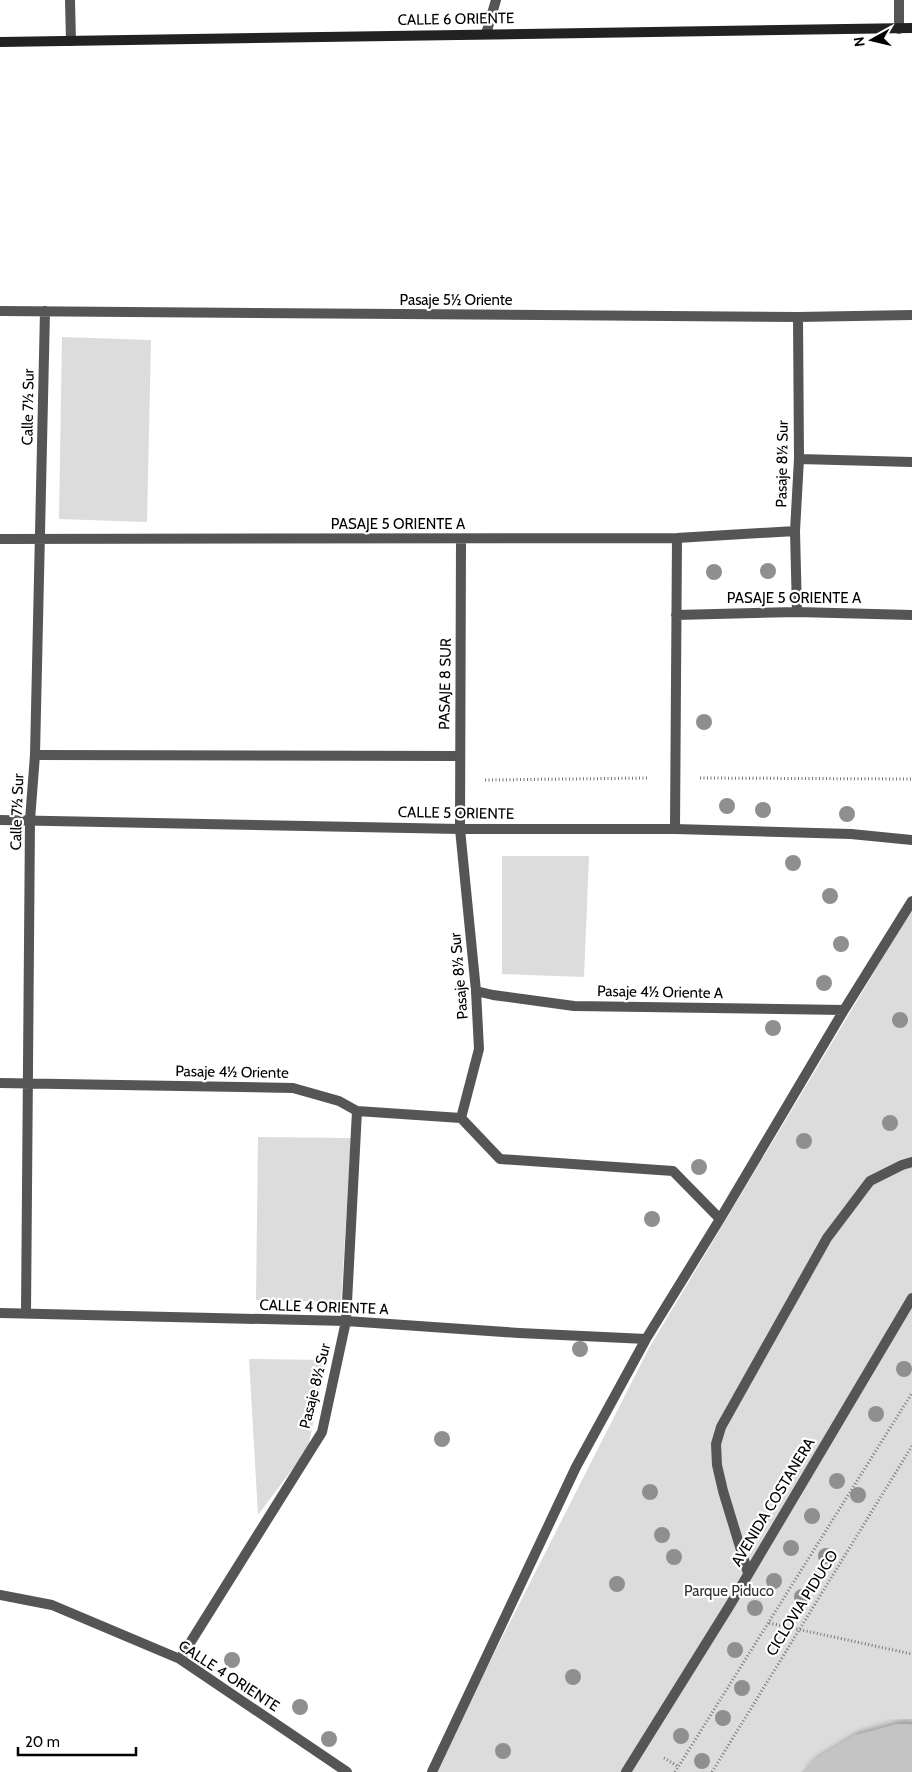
<svg xmlns="http://www.w3.org/2000/svg" width="912" height="1772" viewBox="0 0 912 1772" font-family="Cabin,sans-serif">
<defs>
<filter id="shadow"><feDropShadow dx="4.5" dy="-4.5" stdDeviation="2.5" flood-color="#0004"/></filter>
</defs>
<rect width="100%" height="100%" fill="#fff"/>
<path fill="#dcdcdc" d="M 62,337 L 151,340 L 147,522 L 59,519 Z
M 502,856 L 589,856 L 584,977 L 502,974 Z
M 912,909 L 912,1772 L 434,1772 L 649,1348 Z
M 258,1137 L 351,1138 L 341,1302 L 256,1300 Z
M 249,1359 L 326,1360 L 308,1448 L 258,1515 Z"/>
<path fill="#c4c4c4" filter="url(#shadow)" d="M 898,1724 L 912,1725 L 912,1772 L 801,1772 L 813,1761 L 854,1736 Z"/>
<g fill="none" stroke-linecap="round" stroke-linejoin="round">
<path stroke="#777" stroke-width="3" stroke-dasharray="1 2.5" stroke-linecap="butt" d="M 700,778 L 912,779
M 485,780 L 649,778
M 769,1623 L 912,1654
M 664,1758 L 679,1767
M 675,1772 L 912,1393
M 712,1772 L 912,1446"/>
<path stroke="#555" stroke-width="10" d="M 486,34 L 496,0
M 35,755 L 459,756
M 748,1573 L 723,1491 L 717,1465 L 716,1444 L 721,1427 L 827,1238 L 870,1181 L 902,1165 L 912,1162"/>
<path stroke="#555" stroke-width="10" d="M 70,0 L 71,41
M 899,0 L 899,29
M 0,311 L 798,317 L 912,315
M 799,459 L 912,462
M 0,539 L 677,538 L 795,531
M 797,612 L 795,531 L 799,459 L 798,317
M 676,615 L 797,612 L 912,615
M 675,829 L 677,538
M 476,991 L 493,995 L 574,1006 L 844,1010
M 0,1083 L 293,1088 L 339,1101 L 357,1111 L 461,1118 L 500,1159 L 673,1171 L 720,1219
M 461,1118 L 479,1049 L 476,991 L 460,829 L 461,539
M 0,1313 L 346,1321 L 519,1333 L 646,1339
M 26,1313 L 30,820 L 35,755 L 45,311
M 0,1595 L 52,1605 L 180,1659 L 347,1772
M 180,1659 L 322,1432 L 346,1321 L 357,1111
M 432,1772 L 576,1467 L 646,1339 L 720,1219 L 844,1010 L 912,901
M 626,1772 L 730,1605 L 912,1298"/>
<path stroke="#555" stroke-width="10" d="M 0,820 L 460,829 L 675,829 L 851,834 L 912,840"/>
<path stroke="#222" stroke-width="10" d="M 0,42 L 912,28"/>
</g>
<g fill="#8f8f8f">
<circle cx="768" cy="571" r="8"/>
<circle cx="714" cy="572" r="8"/>
<circle cx="704" cy="722" r="8"/>
<circle cx="727" cy="806" r="8"/>
<circle cx="763" cy="810" r="8"/>
<circle cx="847" cy="814" r="8"/>
<circle cx="793" cy="863" r="8"/>
<circle cx="830" cy="896" r="8"/>
<circle cx="841" cy="944" r="8"/>
<circle cx="824" cy="983" r="8"/>
<circle cx="900" cy="1020" r="8"/>
<circle cx="773" cy="1028" r="8"/>
<circle cx="890" cy="1123" r="8"/>
<circle cx="804" cy="1141" r="8"/>
<circle cx="699" cy="1167" r="8"/>
<circle cx="652" cy="1219" r="8"/>
<circle cx="580" cy="1349" r="8"/>
<circle cx="904" cy="1369" r="8"/>
<circle cx="876" cy="1414" r="8"/>
<circle cx="442" cy="1439" r="8"/>
<circle cx="837" cy="1481" r="8"/>
<circle cx="650" cy="1492" r="8"/>
<circle cx="858" cy="1495" r="8"/>
<circle cx="812" cy="1516" r="8"/>
<circle cx="662" cy="1535" r="8"/>
<circle cx="791" cy="1548" r="8"/>
<circle cx="826" cy="1556" r="8"/>
<circle cx="674" cy="1557" r="8"/>
<circle cx="774" cy="1581" r="8"/>
<circle cx="617" cy="1584" r="8"/>
<circle cx="802" cy="1597" r="8"/>
<circle cx="755" cy="1608" r="8"/>
<circle cx="735" cy="1650" r="8"/>
<circle cx="232" cy="1660" r="8"/>
<circle cx="573" cy="1677" r="8"/>
<circle cx="742" cy="1688" r="8"/>
<circle cx="300" cy="1707" r="8"/>
<circle cx="723" cy="1718" r="8"/>
<circle cx="681" cy="1736" r="8"/>
<circle cx="329" cy="1739" r="8"/>
<circle cx="503" cy="1751" r="8"/>
<circle cx="702" cy="1761" r="8"/>
</g>
<g text-anchor="middle" stroke-width="4.5" stroke-linejoin="round" paint-order="stroke">
<g font-size="15" fill="#000" stroke="#fff">
<text transform="translate(456 19) rotate(-1)" y="5">CALLE 6 ORIENTE</text>
<text x="456" y="305">Pasaje 5½ Oriente</text>
<text transform="translate(28 407) rotate(-89)" y="5">Calle 7½ Sur</text>
<text transform="translate(782 464) rotate(-89)" y="5">Pasaje 8½ Sur</text>
<text x="398" y="529">PASAJE 5 ORIENTE A</text>
<text x="794" y="603">PASAJE 5 ORIENTE A</text>
<text transform="translate(445 684) rotate(-89)" y="5">PASAJE 8 SUR</text>
<text transform="translate(17 812) rotate(-88)" y="5">Calle 7½ Sur</text>
<text transform="translate(456 813) rotate(1)" y="5">CALLE 5 ORIENTE</text>
<text transform="translate(459 976) rotate(-95)" y="5">Pasaje 8½ Sur</text>
<text transform="translate(660 992) rotate(1)" y="5">Pasaje 4½ Oriente A</text>
<text transform="translate(232 1072) rotate(1)" y="5">Pasaje 4½ Oriente</text>
<text transform="translate(324 1307) rotate(2)" y="5">CALLE 4 ORIENTE A</text>
<text transform="translate(315 1386) rotate(-76)" y="5">Pasaje 8½ Sur</text>
<text transform="translate(773 1502) rotate(-59)" y="5">AVENIDA COSTANERA</text>
<text transform="translate(802 1603) rotate(-58)" y="5">CICLOVIA PIDUCO</text>
<text transform="translate(229 1676) rotate(33)" y="5">CALLE 4 ORIENTE</text>
</g>
<g font-size="15" fill="#333" stroke="#fff">
<text x="729" y="1596">Parque Piduco</text>
</g>
</g>
<g transform="translate(872 40) rotate(262)" stroke="#ffffff" stroke-width="4" paint-order="stroke">
<path d="M0-4L9 19L0 12L-9 19Z" fill="#000000"/>
<text y="-8" font-size="14" font-weight="bold" text-anchor="middle" fill="#000000">N</text>
</g>
<path d="M18 1747v8h118v-8" fill="none" stroke="#000000" stroke-width="2.5"/>
<text x="25" y="1747" font-size="15" fill="#000000" stroke="#ffffff" stroke-width="4" paint-order="stroke">20 m</text>
</svg>
